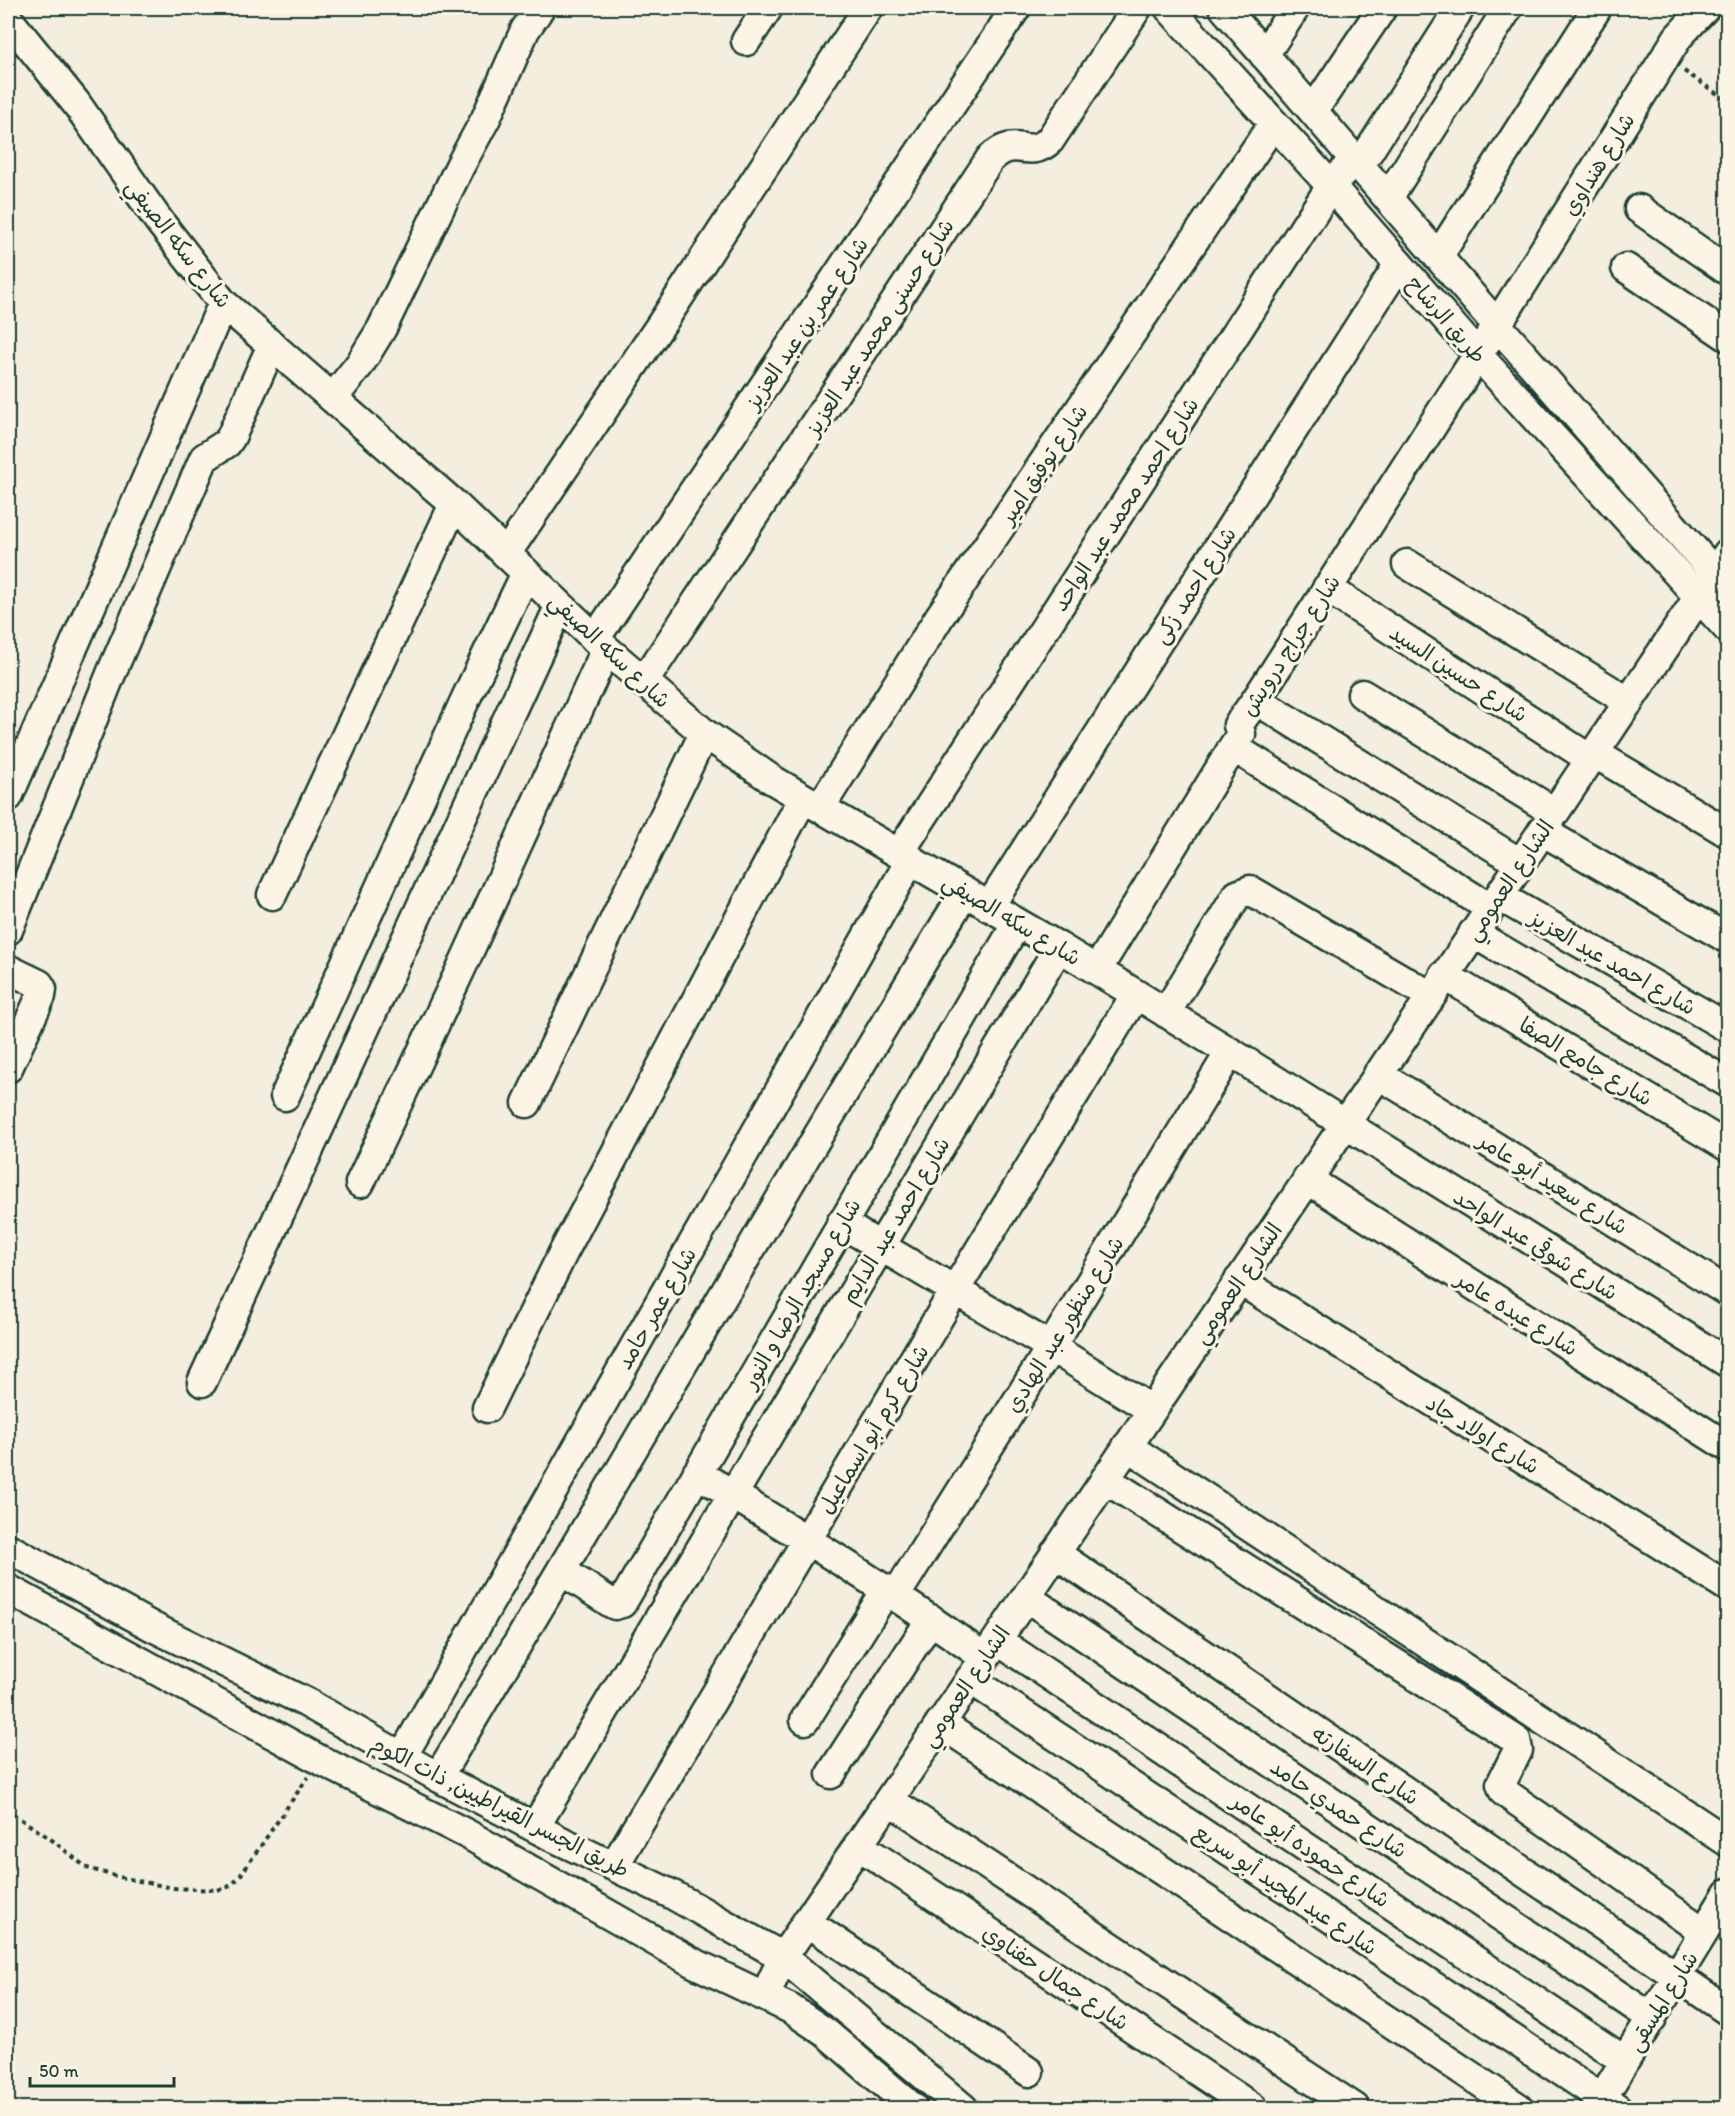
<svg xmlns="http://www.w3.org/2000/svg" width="1735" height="2116" viewBox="0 0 1735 2116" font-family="Itim,'Playpen Sans Arabic',sans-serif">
<rect width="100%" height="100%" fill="#f3eede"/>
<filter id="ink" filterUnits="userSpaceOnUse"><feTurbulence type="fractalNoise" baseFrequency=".0167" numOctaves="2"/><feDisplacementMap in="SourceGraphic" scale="12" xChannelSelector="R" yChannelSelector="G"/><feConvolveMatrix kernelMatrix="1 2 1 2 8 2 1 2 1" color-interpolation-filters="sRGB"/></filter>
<g filter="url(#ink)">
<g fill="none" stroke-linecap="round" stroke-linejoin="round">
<defs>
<path id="minor" d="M 1169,8 L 1331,186 L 1477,354 L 1728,629
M 1224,8 L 1497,325 L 1726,586
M 8,19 L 76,103 L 159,221 L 223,303 L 454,504 L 606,649 L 704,733 L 771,779 L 1059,947 L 1230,1052 L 1728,1363
M 746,41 L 768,8
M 1264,55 L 1295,8
M 1313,111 L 1382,8
M 1360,165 L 1460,8
M 1388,198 L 1508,8
M 1639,209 L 1728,271
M 1438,257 L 1597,8
M 1626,268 L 1728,337
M 333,398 L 360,364 L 382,328 L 460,166 L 486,118 L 525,30 L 540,8
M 506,554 L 664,320 L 868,8
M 1407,564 L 1629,702
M 1327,588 L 1590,759
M 595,639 L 1016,8
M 643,683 L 990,159 C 1017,133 1027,161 1050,140 L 1137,8
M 1362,694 L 1554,812
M 1256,700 L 1520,863
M 1233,747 L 1490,908
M 1594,753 L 1728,833
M 8,797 L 223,303
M 820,808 L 940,616 L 1273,124
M 1542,831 L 1728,939
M 900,852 L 1331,186 L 1354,159
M 272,895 L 454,504
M 1499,896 L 1728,1028
M 989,907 L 1399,264
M 8,930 L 113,669 L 204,458 L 227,443 L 231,437 L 272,345
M 1473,933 L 1728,1083
M 8,969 L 39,984 L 42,989 L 41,996 L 8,1068
M 1097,970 L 1241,734 L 1238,725 L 1256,700 L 1497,325 L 1678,37 L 1705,8
M 1444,975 L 1728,1147
M 1166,1013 L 1237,895 L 1250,890 L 1431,996
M 1378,1074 L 1728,1292
M 285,1096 L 466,698 L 526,573
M 527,1103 L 704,733
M 1307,1179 L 1728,1447
M 360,1183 L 466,958 L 606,649
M 841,1223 L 1051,1347 L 1152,1410
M 1239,1280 L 1728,1587
M 202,1382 L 560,605
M 487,1408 L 563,1253 L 803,798
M 1127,1446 L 1728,1842
M 697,1473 C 795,1532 892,1591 985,1658
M 1105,1479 L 1516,1740 L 1518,1750 L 1501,1784 L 1504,1792 L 1704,1932
M 8,1548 L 153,1627 L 307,1703 L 438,1777 L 555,1838 L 673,1895 L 783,1957 L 963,2108
M 1055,1553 L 1728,2011
M 562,1571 L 611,1603 L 615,1605 L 622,1603 L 1017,923
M 8,1589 L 320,1760 L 467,1834 L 692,1962 L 791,2009 L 825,2032 L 913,2108
M 896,1595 L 1051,1347 L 1230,1052
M 1026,1597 L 1652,2018
M 997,1640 L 1625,2061
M 970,1679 L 1617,2108
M 805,1720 L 887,1589
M 940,1723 L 1519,2108
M 402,1757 L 911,859
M 831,1774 L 931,1619
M 438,1777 C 615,1483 785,1185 965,892
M 889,1800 L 1355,2108
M 535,1827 L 1059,947
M 858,1845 L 1253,2108
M 614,1866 L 955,1290 L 1136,994
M 807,1922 L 1029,2072
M 765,1996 L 783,1957 L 1499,896 L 1728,553
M 1596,2108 L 1728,1893"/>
</defs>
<use href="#minor" stroke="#1f3d34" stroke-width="33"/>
<path stroke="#1f3d34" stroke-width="4" stroke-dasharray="4.5 4.5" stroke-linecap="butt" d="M 1684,71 L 1728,101
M 13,1814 L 52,1840 L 87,1868 L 115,1876 L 173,1888 L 217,1890 L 228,1887 L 238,1879 L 308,1777"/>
<use href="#minor" stroke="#fcf5e5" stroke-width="28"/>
</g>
</g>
<g text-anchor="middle" stroke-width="6" stroke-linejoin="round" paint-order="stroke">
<g font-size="22" fill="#1f3d34" stroke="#fcf5e5">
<text transform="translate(1598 164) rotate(-58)" y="8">شارع هنداوي</text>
<text transform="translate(179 243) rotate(52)" y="8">شارع سكه الصيفي</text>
<text transform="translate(1447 319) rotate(49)" y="8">طريق الرشاح</text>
<text transform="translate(806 323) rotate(-56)" y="8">شارع عمر بن عبد العزيز</text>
<text transform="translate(879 327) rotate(-57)" y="8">شارع حسنى محمد عبد العزيز</text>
<text transform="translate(1043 464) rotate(-56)" y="8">شارع توفيق امير</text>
<text transform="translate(1125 504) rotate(-57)" y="8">شارع احمد محمد عبد الواحد</text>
<text transform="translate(1194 585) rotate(-57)" y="8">شارع احمد زكى</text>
<text transform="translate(1290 645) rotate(-57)" y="8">شارع جراج درويش</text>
<text transform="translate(610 650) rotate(43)" y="8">شارع سكه الصيفي</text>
<text transform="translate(1459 673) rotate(33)" y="8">شارع حسين السيد</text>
<text transform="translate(1509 880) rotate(-56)" y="8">الشارع العمومي</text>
<text transform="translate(1012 919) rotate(31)" y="8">شارع سكه الصيفي</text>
<text transform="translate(1613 962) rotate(30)" y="8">شارع احمد عبد العزيز</text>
<text transform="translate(1586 1061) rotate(31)" y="8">شارع جامع الصفا</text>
<text transform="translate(1553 1183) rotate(32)" y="8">شارع سعيد أبو عامر</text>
<text transform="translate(895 1220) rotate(-59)" y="8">شارع احمد عبد الدايم</text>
<text transform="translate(1536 1244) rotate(32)" y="8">شارع شوقي عبد الواحد</text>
<text transform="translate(1237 1283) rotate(-56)" y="8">الشارع العمومي</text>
<text transform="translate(801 1293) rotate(-60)" y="8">شارع مسجد الرضا و النور</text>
<text transform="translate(656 1308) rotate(-60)" y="8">شارع عمر حامد</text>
<text transform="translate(1517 1313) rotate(32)" y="8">شارع عبده عامر</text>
<text transform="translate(1064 1324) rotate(-58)" y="8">شارع منظور عبد الهادي</text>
<text transform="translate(873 1429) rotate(-59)" y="8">شارع كرم أبو اسماعيل</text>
<text transform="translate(1483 1434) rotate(32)" y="8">شارع اولاد جاد</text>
<text transform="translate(965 1686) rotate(-56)" y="8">الشارع العمومي</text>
<text transform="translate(1366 1765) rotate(34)" y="8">شارع السفارته</text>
<text transform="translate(500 1806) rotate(27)" y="8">طريق الجسر القيراطيين, ذات الكوم</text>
<text transform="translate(1339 1808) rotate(34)" y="8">شارع حمدي حامد</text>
<text transform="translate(1311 1850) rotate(34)" y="8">شارع حموده أبو عامر</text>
<text transform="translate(1286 1889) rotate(34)" y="8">شارع عبد المجيد أبو سريع</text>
<text transform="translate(1056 1977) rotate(34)" y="8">شارع جمال حفناوي</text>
<text transform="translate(1662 2001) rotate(-58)" y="8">شارع المسقى</text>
</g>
</g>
<rect width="1735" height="2116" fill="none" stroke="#fcf5e5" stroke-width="30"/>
<rect x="15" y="15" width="1705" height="2086" fill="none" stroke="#1f3d34" stroke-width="2" filter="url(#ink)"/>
<path d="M30 2077v9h144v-9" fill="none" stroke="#1f3d34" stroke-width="3"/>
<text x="39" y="2077" font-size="18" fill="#1f3d34" stroke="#fcf5e5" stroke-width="4.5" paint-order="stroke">50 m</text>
</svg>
